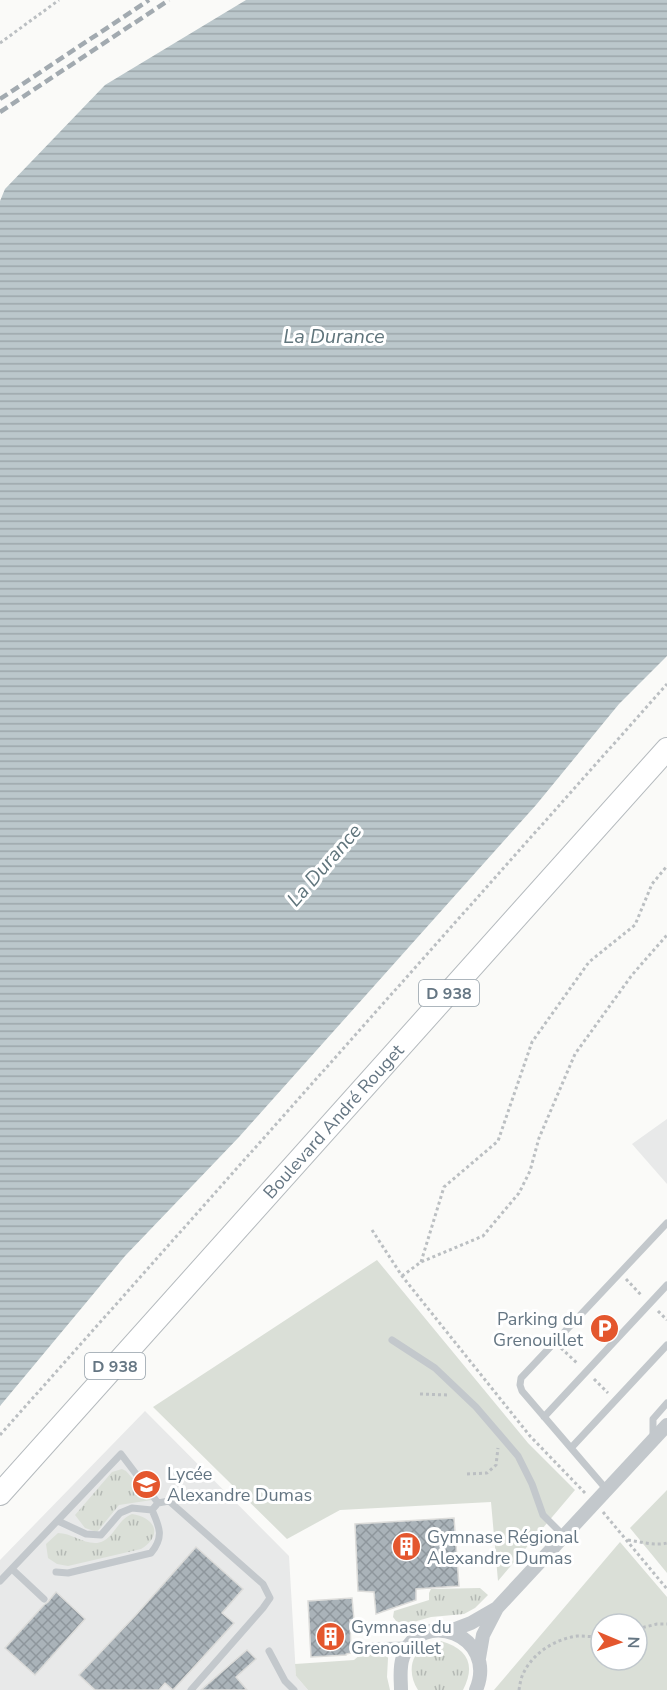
<svg xmlns="http://www.w3.org/2000/svg" width="667" height="1690" viewBox="0 0 667 1690" font-family="'Nunito Sans',sans-serif">
<defs>
<pattern id="grass-tufts" width="24" height="20" patternUnits="userSpaceOnUse" patternTransform="scale(1.5)"><rect width="24" height="20" fill="#dadfd7"/><path d="M3 7l-1-3M5 7V3M7 7l1-3M15 17l-1-3M17 17v-4M19 17l1-3" fill="none" stroke="#b4b9b4"/></pattern>
<pattern id="water-rules" width="6" height="5" patternUnits="userSpaceOnUse" patternTransform="scale(1.5)"><rect width="6" height="5" fill="#bbc7cb"/><path d="M0 2.5h6" fill="none" stroke="#9ca6aa"/></pattern>
<pattern id="building-cross-hatch" width="8" height="8" patternUnits="userSpaceOnUse" patternTransform="scale(1.5)"><rect width="8" height="8" fill="#aab3b9"/><path d="M0 0l8 8M0 8l8-8" fill="none" stroke="#8e969c"/></pattern>
</defs>
<rect width="100%" height="100%" fill="#fafaf8"/>
<path fill="#e8e9e9" d="M 667,1119 L 667,1184 L 632,1144 Z
M 145,1411 L 289,1556 L 296,1676 L 308,1690 L 0,1690 L 0,1560 Z"/>
<path fill="url(#grass-tufts)" d="M 122,1469 L 126,1471 L 152,1500 L 119,1505 L 97,1532 L 85,1528 L 75,1515 L 112,1472 Z
M 132,1514 C 156,1518 163,1535 141,1549 L 68,1566 L 57,1564 L 48,1558 L 46,1544 L 58,1533 C 71,1533 82,1543 95,1543 C 113,1543 116,1520 132,1514 Z
M 480,1588 L 488,1595 L 475,1608 L 464,1614 L 431,1617 L 417,1621 L 403,1630 L 393,1617 L 394,1611 L 429,1600 L 429,1593 L 431,1589 Z
M 441,1641 C 468,1649 476,1665 463,1690 L 418,1690 C 408,1675 409,1654 427,1645 C 431,1643 437,1642 441,1641 Z"/>
<path fill="#dadfd7" fill-rule="evenodd" d="M 377,1260 L 528,1443 L 575,1490 L 498,1581 L 491,1502 L 340,1510 L 287,1539 L 153,1407 Z
M 667,1490 L 667,1573 L 630,1528 Z
M 620,1542 L 667,1597 L 667,1690 L 494,1690 ZM 601,1624 L 637,1624 L 637,1660 L 601,1660 Z
M 385,1653 L 388,1658 L 387,1677 L 390,1690 L 308,1690 L 296,1676 L 295,1664 L 354,1660 L 361,1654 Z"/>
<path fill="url(#water-rules)" d="M 246,0 L 667,0 L 667,656 L 619,704 L 536,805 L 239,1137 L 125,1256 L 0,1406 L 0,201 L 5,189 L 105,85 Z"/>
<path fill="url(#building-cross-hatch)" stroke="#dcdcda" stroke-width="1.5" d="M 454,1518 L 459,1586 L 416,1589 L 416,1600 L 376,1614 L 374,1592 L 358,1591 L 355,1524 Z
M 196,1547 L 243,1589 L 222,1613 L 234,1623 L 173,1690 L 165,1683 L 159,1690 L 95,1690 L 79,1675 L 136,1615 Z
M 56,1592 L 85,1619 L 35,1675 L 5,1648 L 44,1605 L 48,1602 Z
M 352,1598 L 354,1620 L 350,1620 L 351,1653 L 346,1654 L 346,1655 L 311,1657 L 308,1601 Z
M 247,1650 L 256,1659 L 236,1677 L 247,1690 L 201,1690 Z"/>
<g fill="none" stroke-linecap="round" stroke-linejoin="round">
<defs>
<g id="primary">
<path id="s1" d="M 0,1494 L 667,749"/>
</g>
</defs>
<use href="#primary" stroke="#b5babe" stroke-width="24"/>
<path stroke="#bbbfc2" stroke-width="3" stroke-dasharray="3 3" stroke-linecap="butt" d="M 0,43 L 59,0
M 372,1230 L 402,1276 L 530,1436 L 586,1494
M 421,1262 L 444,1187 L 498,1141 L 532,1042 L 589,962 L 635,925 L 652,884 L 667,866
M 402,1276 L 421,1262 L 483,1236 L 519,1193 L 530,1171 L 539,1138 L 575,1054 L 632,975 L 667,935
M 626,1279 L 642,1296
M 658,1311 L 667,1320
M 561,1348 L 578,1364
M 594,1379 L 608,1393
M 420,1394 L 448,1395
M 0,1435 L 667,684
M 467,1474 L 487,1473 L 496,1465 L 498,1448
M 603,1512 L 667,1589
M 628,1540 C 641,1542 655,1546 667,1543
M 637,1629 L 657,1624 L 667,1624
M 519,1690 C 520,1684 521,1677 524,1672 C 534,1652 556,1639 577,1636 C 585,1636 593,1637 601,1637"/>
<path stroke="#c3c8cc" stroke-width="7" d="M 392,1340 L 435,1368 L 476,1407 L 518,1456 L 532,1484 L 543,1515 L 564,1536
M 544,1417 L 667,1285
M 653,1437 L 653,1419 L 667,1403
M 571,1448 L 667,1345
M 607,1490 L 522,1391 L 520,1385 L 521,1378 L 667,1223
M 58,1521 L 86,1534 L 101,1535 L 120,1513 L 132,1508 L 152,1510
M 12,1569 L 44,1599
M 56,1572 L 68,1573 L 151,1553 C 164,1537 160,1528 152,1510 L 158,1503 L 169,1501 L 263,1584 L 270,1598 L 263,1608 L 191,1690
M 0,1581 L 121,1454 L 158,1503
M 359,1646 L 409,1645
M 269,1651 L 285,1681 L 294,1690"/>
<path stroke="#c3c8cc" stroke-width="14" d="M 450,1631 L 471,1623 L 497,1608
M 479,1658 L 483,1635 L 497,1608 L 667,1425
M 401,1690 C 401,1679 399,1668 403,1657 C 420,1606 499,1635 476,1690"/>
<use href="#primary" stroke="#fff" stroke-width="22"/>
<path stroke="#a2aab0" stroke-width="4.5" stroke-dasharray="9 4.5" stroke-linecap="butt" d="M 0,99 L 149,0
M 0,112 L 169,0"/>
</g>
<defs>
<symbol id="parking-disc" viewBox="-11 -11 22 22"><circle r="9.5" fill="#e4572e" stroke="#fff"/><path d="M-3.5-5.5H1a3.5 3.5 0 0 1 0 7H-1V5.5H-3.5ZM-1-3.4V-.6H.8a1.4 1.4 0 0 0 0-2.8Z" fill="#fff"/></symbol>
<symbol id="school-disc" viewBox="-11 -11 22 22"><circle r="9.5" fill="#e4572e" stroke="#fff"/><path d="M0-5L7-2L0 1L-7-2ZM-4 1L0 2.5L4 1V4Q0 6-4 4Z" fill="#fff"/></symbol>
<symbol id="building-disc" viewBox="-11 -11 22 22"><circle r="9.5" fill="#e4572e" stroke="#fff"/><path d="M-4-6H4V6H1V3H-1V6H-4ZM-2.5-4.3h1.7v1.8h-1.7ZM.8-4.3h1.7v1.8H.8ZM-2.5-1h1.7V.8h-1.7ZM.8-1h1.7V.8H.8Z" fill="#fff"/></symbol>
</defs>
<g fill-rule="evenodd">
<use href="#parking-disc" x="588" y="1312" width="33" height="33"/>
<use href="#school-disc" x="130" y="1468" width="33" height="33"/>
<use href="#building-disc" x="390" y="1530" width="33" height="33"/>
<use href="#building-disc" x="314" y="1620" width="33" height="33"/>
</g>
<g text-anchor="middle" stroke-width="6" stroke-linejoin="round" paint-order="stroke">
<g fill="#fff" stroke="#939fa8" stroke-width="1.5">
<rect x="419" y="980" width="60" height="26" rx="4.5"/>
<rect x="85" y="1353" width="60" height="26" rx="4.5"/>
</g>
<g font-size="16" font-weight="bold" fill="#657683">
<text x="449" y="999">D 938</text>
<text x="115" y="1372">D 938</text>
</g>
<g font-size="18" fill="#657683" stroke="#fff">
<text dy="6" stroke="none"><textPath href="#s1" startOffset="500">Boulevard André Rouget</textPath></text>
</g>
<g font-size="18" fill="#657683" stroke="#fff" text-anchor="start">
<text x="583" y="1325" text-anchor="end">Parking du<tspan x="583" dy="21">Grenouillet</tspan></text>
<text x="167" y="1480">Lycée<tspan x="167" dy="21">Alexandre Dumas</tspan></text>
<text x="427" y="1543">Gymnase Régional<tspan x="427" dy="21">Alexandre Dumas</tspan></text>
<text x="351" y="1633">Gymnase du<tspan x="351" dy="21">Grenouillet</tspan></text>
</g>
<g font-size="20" font-style="italic" fill="#60757c" stroke="#fff">
<text x="334" y="343">La Durance</text>
<text transform="translate(324 865) rotate(-49)" y="7">La Durance</text>
</g>
</g>
<g transform="translate(619 1642) rotate(92)"><circle r="28" fill="#ffffff" stroke="#c1c8cd" stroke-width="1.5"/>
<path d="M0-4.5L10 22L0 15L-10 22Z" fill="#e4572e"/>
<text y="-9" font-size="16" font-weight="bold" text-anchor="middle" fill="#657683">N</text>
</g>
</svg>
